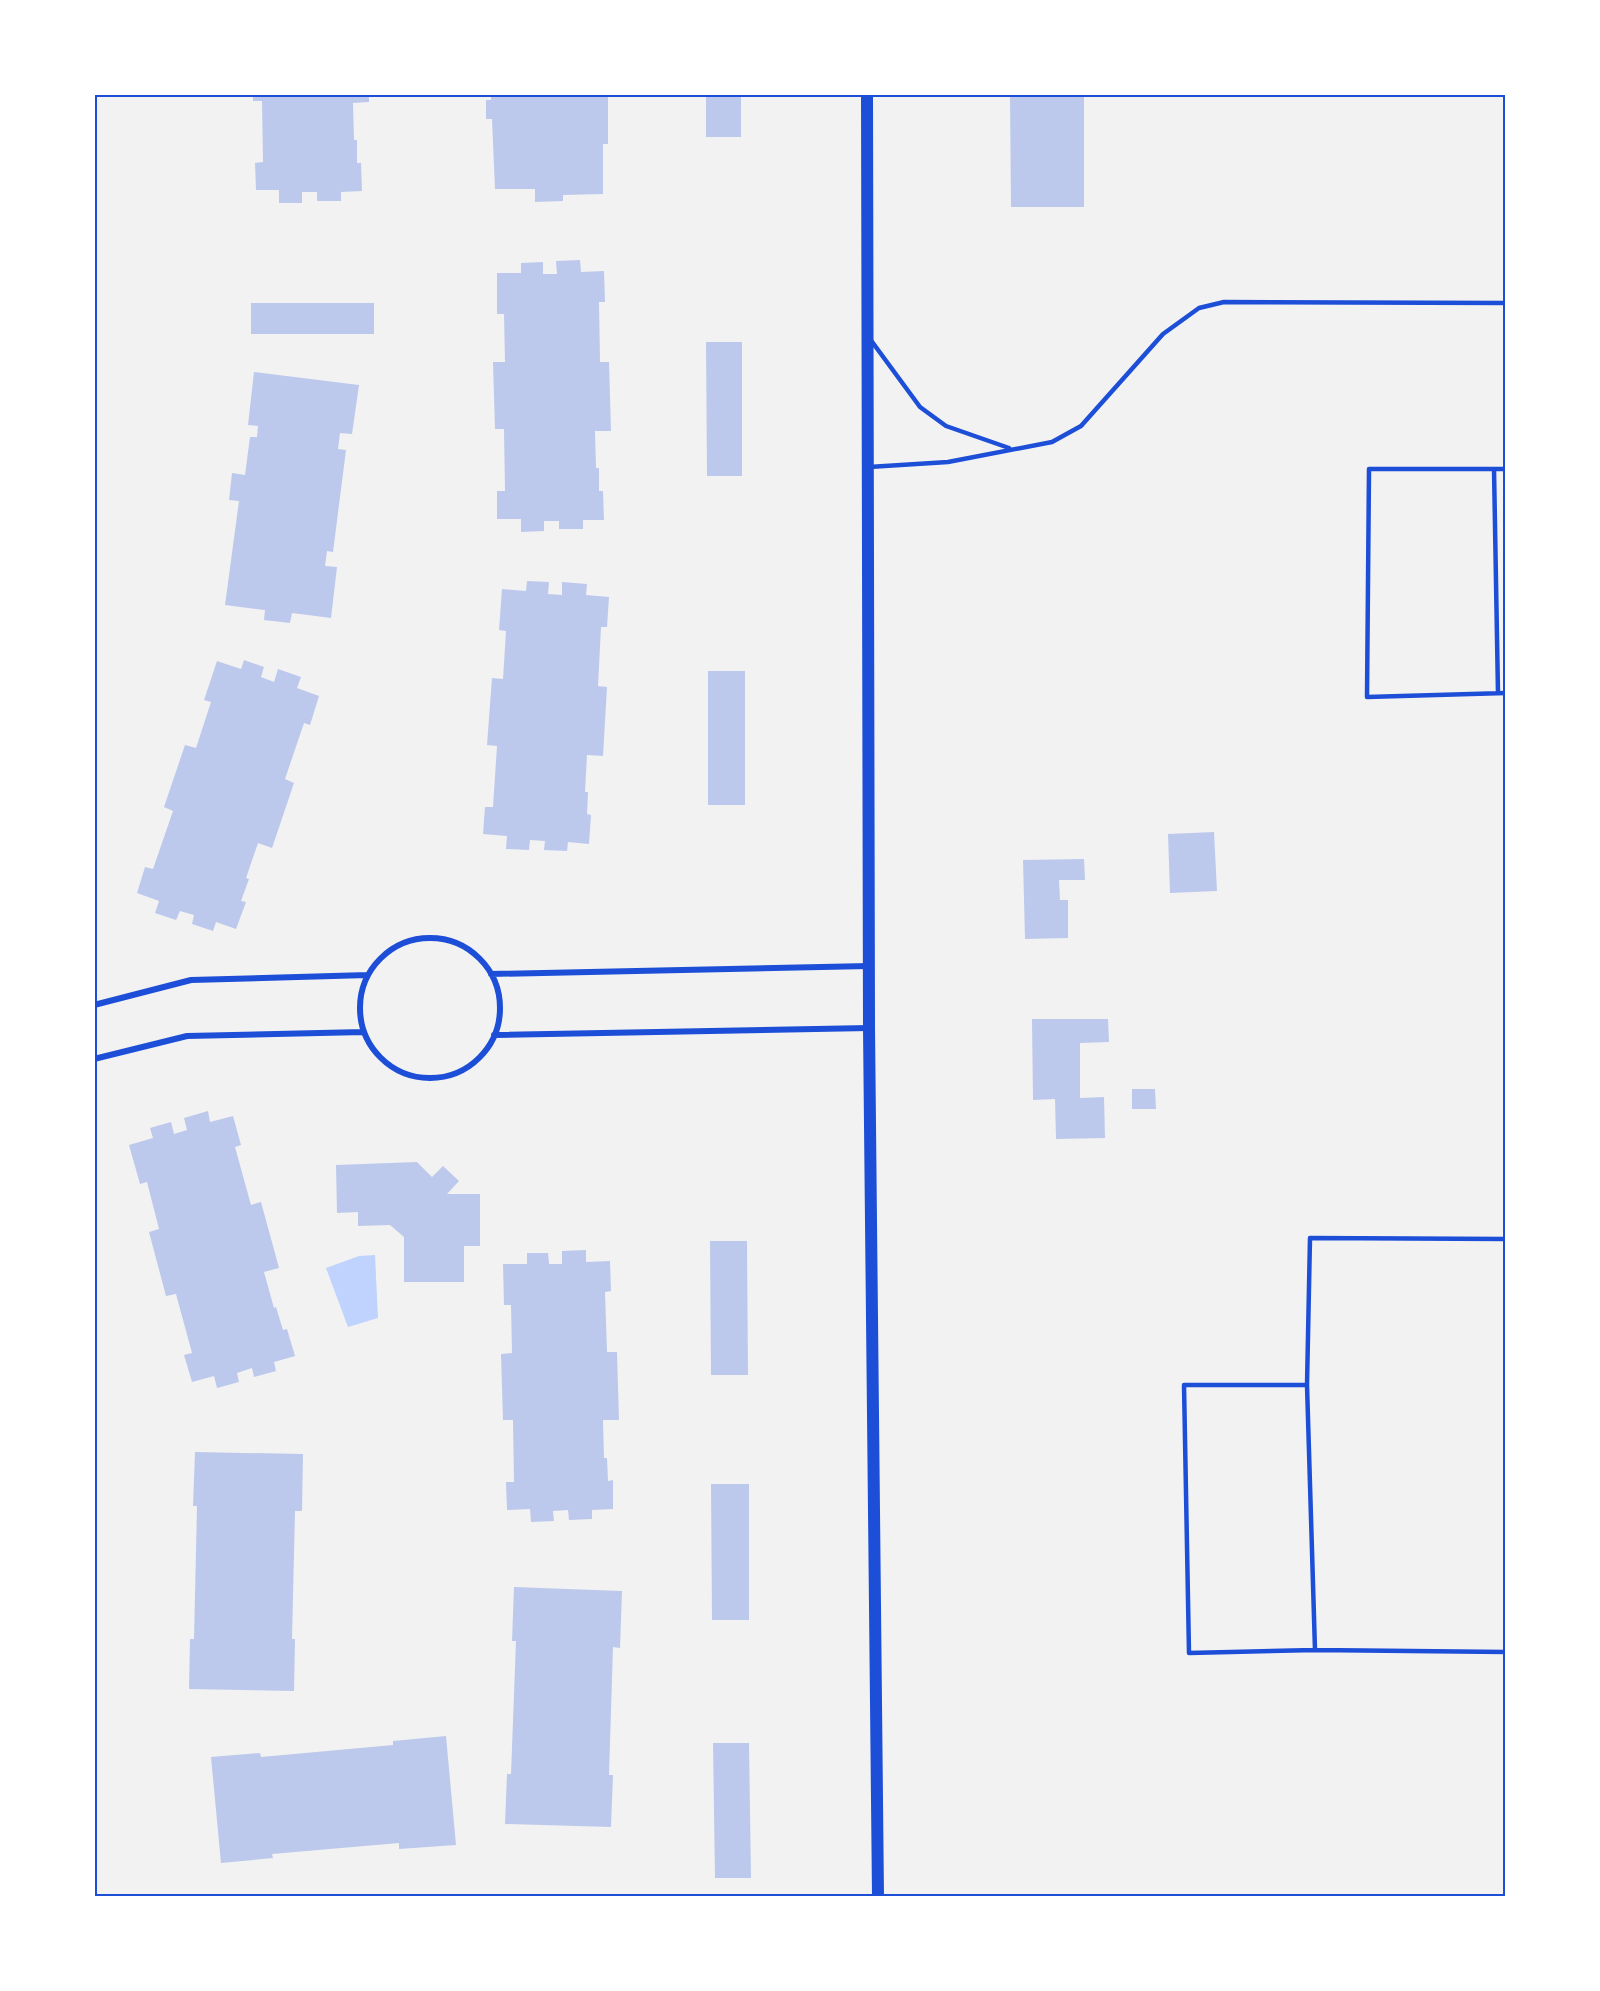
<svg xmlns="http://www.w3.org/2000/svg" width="1600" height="1991" viewBox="0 0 1600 1991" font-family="'Work Sans',sans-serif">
<rect width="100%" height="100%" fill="#f2f2f2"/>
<path fill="#bfd3fe" d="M 375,1255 L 378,1318 L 348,1327 L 326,1268 L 359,1256 Z"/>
<path fill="#bdc9ec" d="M 253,94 L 369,94 L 369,102 L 353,103 L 354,140 L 357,140 L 357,163 L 361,163 L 362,191 L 341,192 L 341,201 L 317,201 L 317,192 L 302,192 L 302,203 L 279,203 L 279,190 L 256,190 L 255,163 L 263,162 L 262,101 L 253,101 Z
M 491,94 L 608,94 L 608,144 L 603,144 L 603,194 L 563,195 L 563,201 L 535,202 L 535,189 L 495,189 L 492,119 L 486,119 L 486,100 L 491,100 Z
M 706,94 L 741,94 L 741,137 L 706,137 Z
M 1084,94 L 1084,207 L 1011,207 L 1010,95 Z
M 94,192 L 97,192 L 97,210 L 94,210 Z
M 580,260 L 581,272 L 604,271 L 605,302 L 599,302 L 600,362 L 609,362 L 611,431 L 595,431 L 596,468 L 599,468 L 599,491 L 603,491 L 604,520 L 583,520 L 583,529 L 559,529 L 559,521 L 544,521 L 544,531 L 521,532 L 521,519 L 497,519 L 497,491 L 505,491 L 504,429 L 495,429 L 493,362 L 505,362 L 504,314 L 497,314 L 497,273 L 521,273 L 521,263 L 543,262 L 543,274 L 557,274 L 556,261 Z
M 251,303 L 374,303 L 374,334 L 251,334 Z
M 706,342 L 742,342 L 742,476 L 707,476 Z
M 254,372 L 359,385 L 352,434 L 340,433 L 338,449 L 346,450 L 333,552 L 327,551 L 325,566 L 337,567 L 331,618 L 292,613 L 290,623 L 264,620 L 265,610 L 225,605 L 239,501 L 229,500 L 232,473 L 245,475 L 250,437 L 257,437 L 258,426 L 248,425 Z
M 527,581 L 549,582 L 548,594 L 562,595 L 562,582 L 587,584 L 586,595 L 609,597 L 607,627 L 601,627 L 598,686 L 607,687 L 603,756 L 587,755 L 585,792 L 588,792 L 587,814 L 591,815 L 589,844 L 568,842 L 567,851 L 544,850 L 545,841 L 530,840 L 529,850 L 506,849 L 507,836 L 483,834 L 485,807 L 493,807 L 497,746 L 487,745 L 492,678 L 503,679 L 506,631 L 499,630 L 502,589 L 526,591 Z
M 244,660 L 264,667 L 261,677 L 274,682 L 278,669 L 301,677 L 297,688 L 319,696 L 310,725 L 304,723 L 285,779 L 294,783 L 272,848 L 258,843 L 246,878 L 249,879 L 241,901 L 246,902 L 236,929 L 216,922 L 213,931 L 192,924 L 194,915 L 180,911 L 176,920 L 155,913 L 159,901 L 137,893 L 145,867 L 153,869 L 173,811 L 164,807 L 185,745 L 196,748 L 211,702 L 204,700 L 217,661 L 241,669 Z
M 708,671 L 745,671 L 745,805 L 708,805 Z
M 1214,832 L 1217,891 L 1170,893 L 1168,834 Z
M 1084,859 L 1085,880 L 1059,880 L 1060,900 L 1068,900 L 1068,938 L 1025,939 L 1023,860 Z
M 1032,1019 L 1108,1019 L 1109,1042 L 1080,1043 L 1080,1098 L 1104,1097 L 1105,1138 L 1056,1139 L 1055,1099 L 1033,1100 Z
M 1132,1089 L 1155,1089 L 1156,1109 L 1132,1109 Z
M 208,1111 L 210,1122 L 233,1116 L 241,1145 L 235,1147 L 251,1205 L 261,1202 L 279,1268 L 264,1272 L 274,1308 L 276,1307 L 283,1330 L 287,1329 L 295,1356 L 274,1362 L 276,1371 L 254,1377 L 252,1368 L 237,1373 L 239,1382 L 217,1388 L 214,1376 L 192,1382 L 184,1355 L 192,1353 L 176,1294 L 166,1296 L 149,1232 L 159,1229 L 147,1182 L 140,1184 L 129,1145 L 153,1138 L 150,1128 L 171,1122 L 174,1134 L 187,1130 L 184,1118 Z
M 417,1162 L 432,1177 L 443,1166 L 459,1181 L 447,1194 L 480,1194 L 480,1246 L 464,1246 L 464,1282 L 404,1282 L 404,1237 L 390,1225 L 358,1226 L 358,1212 L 337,1213 L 336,1165 Z
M 710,1241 L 747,1241 L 748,1375 L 711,1375 Z
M 586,1250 L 586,1262 L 610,1261 L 611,1291 L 605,1292 L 607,1352 L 617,1352 L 619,1420 L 603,1420 L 604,1458 L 607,1458 L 608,1481 L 613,1480 L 613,1509 L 592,1510 L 592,1519 L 569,1520 L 568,1510 L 553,1511 L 554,1521 L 531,1522 L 530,1509 L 507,1510 L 506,1482 L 514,1482 L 513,1420 L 503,1420 L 501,1354 L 512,1353 L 511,1305 L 504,1305 L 503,1264 L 527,1264 L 527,1253 L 548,1253 L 549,1264 L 562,1264 L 562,1251 Z
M 195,1452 L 303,1454 L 302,1511 L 295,1511 L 292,1639 L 295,1639 L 294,1691 L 189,1689 L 190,1639 L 194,1639 L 197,1506 L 193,1506 Z
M 711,1484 L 749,1484 L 749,1620 L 712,1620 Z
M 514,1587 L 622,1591 L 620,1648 L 613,1647 L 609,1775 L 613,1775 L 611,1827 L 505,1824 L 507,1774 L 511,1774 L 516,1641 L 512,1641 Z
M 446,1736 L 456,1845 L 399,1849 L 399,1843 L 272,1854 L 273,1858 L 221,1863 L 211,1757 L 260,1753 L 261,1757 L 393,1745 L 393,1741 Z
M 713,1743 L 749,1743 L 751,1878 L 715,1878 Z"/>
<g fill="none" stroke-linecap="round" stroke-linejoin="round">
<path stroke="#1d4ed8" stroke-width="4.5" d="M 870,339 L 920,407 L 946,426 L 1009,448
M 869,467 L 948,462 L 1052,442 L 1081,426 L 1163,334 L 1199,308 L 1224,302 L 1506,303
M 1494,469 L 1498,693
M 1506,469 L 1369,469 L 1367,697 L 1506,693
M 1506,1239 L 1310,1238 L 1307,1385 L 1315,1650 L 1506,1652
M 1307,1385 L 1184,1385 L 1189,1653 L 1315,1650"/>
<path stroke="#1d4ed8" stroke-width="6" d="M360 1008a70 70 0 1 1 140 0a70 70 0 1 1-140 0Z
M 491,974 L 869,966
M 94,1005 L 191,980 L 368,975
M 494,1035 L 869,1028
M 94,1059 L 187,1036 L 364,1032"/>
<path stroke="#1d4ed8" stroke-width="12" d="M 867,94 L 869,1028 L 878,1896"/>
</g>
<rect width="1600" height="1991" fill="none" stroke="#ffffff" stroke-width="192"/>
<rect x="96" y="96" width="1408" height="1799" fill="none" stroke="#1d4ed8" stroke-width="2"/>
</svg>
